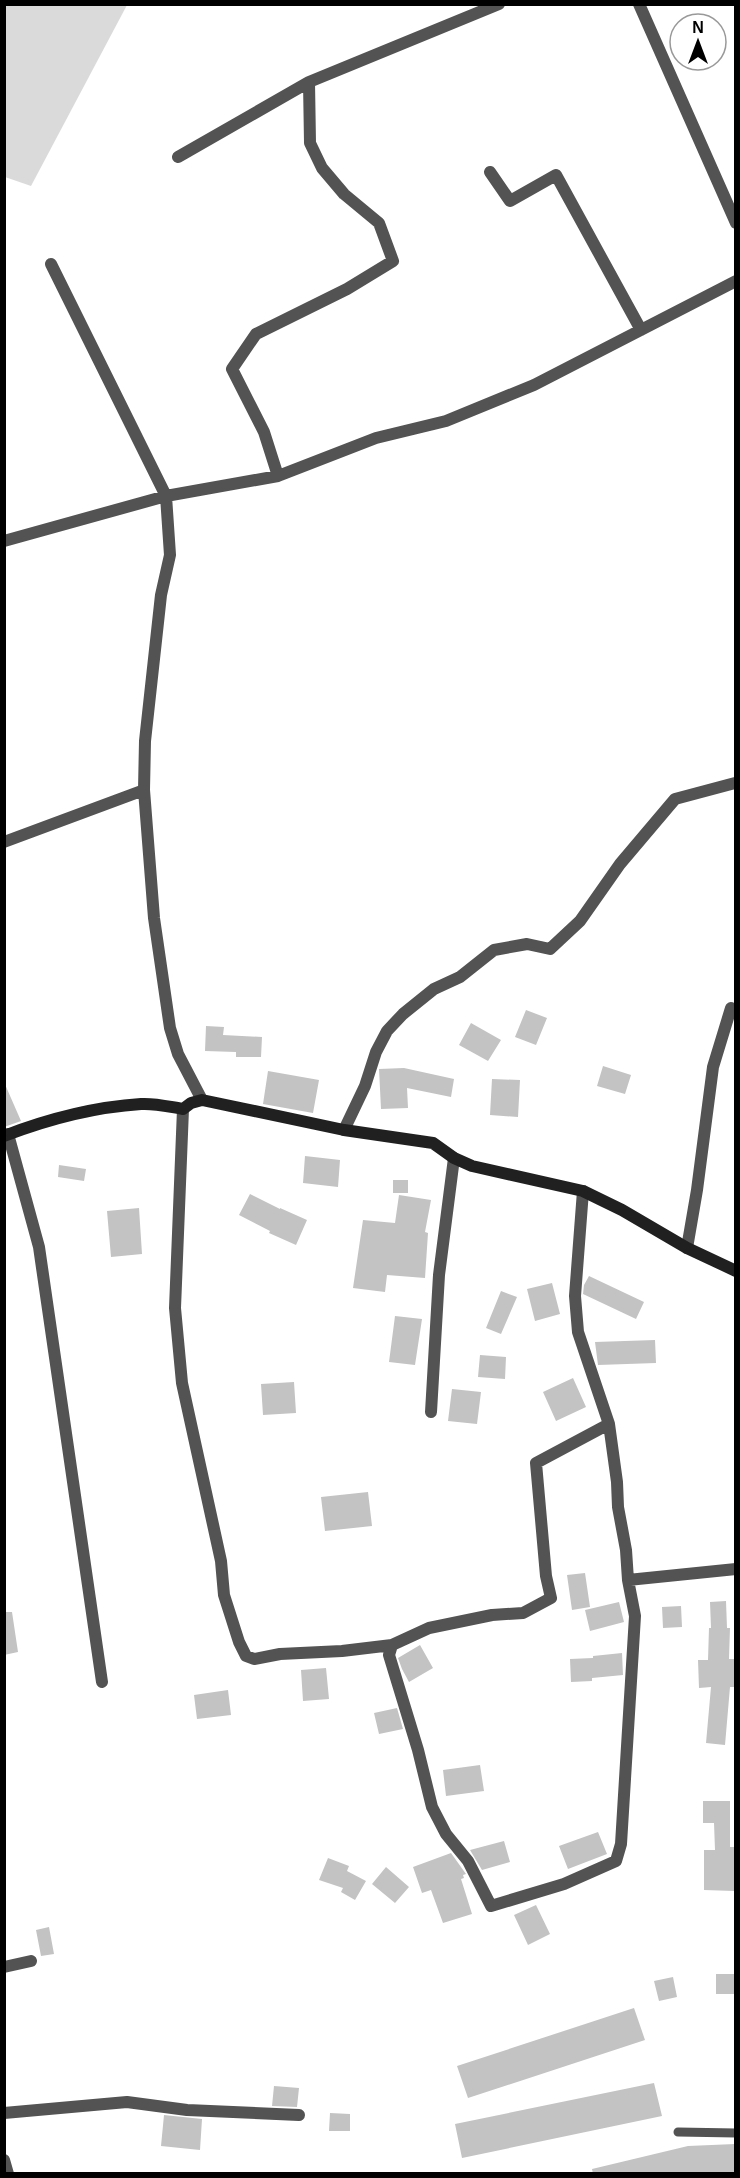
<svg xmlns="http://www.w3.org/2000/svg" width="740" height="2178" viewBox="0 0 740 2178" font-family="Helvetica,sans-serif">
<rect width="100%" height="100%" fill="#fff"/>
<path fill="#dadada" d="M 5,4 L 127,5 L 31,186 L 5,177 Z"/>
<path fill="#c3c3c3" d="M 526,1010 L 547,1018 L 536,1045 L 515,1037 Z
M 471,1023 L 501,1040 L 488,1061 L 459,1045 Z
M 206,1026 L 224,1027 L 223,1035 L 262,1037 L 261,1057 L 236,1057 L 236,1052 L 205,1051 Z
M 603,1066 L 631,1075 L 625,1094 L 597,1086 Z
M 404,1068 L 454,1079 L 451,1097 L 407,1088 L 408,1108 L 381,1109 L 379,1069 Z
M 268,1071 L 319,1080 L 313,1113 L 263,1104 Z
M 492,1079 L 520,1080 L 518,1117 L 490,1115 Z
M 4,1082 L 21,1121 L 4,1127 Z
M 305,1156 L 340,1160 L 338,1187 L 303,1183 Z
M 59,1165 L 86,1169 L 84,1181 L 58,1177 Z
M 393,1180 L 408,1180 L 408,1193 L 393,1193 Z
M 250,1194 L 280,1209 L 280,1208 L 307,1220 L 296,1245 L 269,1233 L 270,1231 L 239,1215 Z
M 399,1195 L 431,1200 L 425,1232 L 428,1233 L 425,1278 L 387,1275 L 385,1292 L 353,1288 L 363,1220 L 395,1223 Z
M 139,1208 L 142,1254 L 111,1257 L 107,1211 Z
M 589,1276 L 644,1302 L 636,1319 L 583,1294 L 584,1285 Z
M 552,1283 L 560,1314 L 535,1321 L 527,1289 Z
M 501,1291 L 517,1297 L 501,1334 L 486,1328 Z
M 395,1316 L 422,1319 L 415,1365 L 389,1362 Z
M 655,1340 L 656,1363 L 598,1365 L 595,1342 Z
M 480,1355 L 506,1357 L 505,1379 L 478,1377 Z
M 573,1378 L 586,1407 L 556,1421 L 543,1392 Z
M 294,1382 L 296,1413 L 263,1415 L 261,1384 Z
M 452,1389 L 481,1392 L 477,1424 L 448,1421 Z
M 368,1492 L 372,1526 L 325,1531 L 321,1497 Z
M 585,1573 L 590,1607 L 572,1610 L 567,1575 Z
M 726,1601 L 727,1628 L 730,1628 L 729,1659 L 735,1659 L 735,1687 L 730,1687 L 725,1745 L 706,1743 L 711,1687 L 699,1688 L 698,1660 L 708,1660 L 709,1628 L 711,1628 L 710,1602 Z
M 619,1602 L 624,1622 L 590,1631 L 585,1610 Z
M 681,1606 L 682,1627 L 663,1628 L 662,1607 Z
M 4,1612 L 12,1612 L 18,1652 L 4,1655 Z
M 420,1645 L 433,1668 L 409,1682 L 402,1669 L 398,1658 Z
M 622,1653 L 623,1675 L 592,1678 L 592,1681 L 571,1682 L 570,1659 L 593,1658 L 593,1656 Z
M 326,1668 L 329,1699 L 303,1701 L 301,1670 Z
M 228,1690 L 231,1715 L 197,1719 L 194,1695 Z
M 397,1708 L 403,1729 L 379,1734 L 374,1713 Z
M 480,1765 L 484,1791 L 446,1796 L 443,1770 Z
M 703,1801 L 730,1801 L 730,1847 L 735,1847 L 734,1891 L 704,1890 L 704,1850 L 715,1850 L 714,1823 L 703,1823 Z
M 598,1832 L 607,1854 L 568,1869 L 559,1846 Z
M 504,1841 L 510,1862 L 482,1870 L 470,1850 Z
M 451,1853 L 466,1874 L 463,1875 L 464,1878 L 461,1879 L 472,1914 L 443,1923 L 431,1890 L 422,1893 L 413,1867 Z
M 328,1858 L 349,1866 L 347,1871 L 366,1881 L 355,1900 L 341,1892 L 343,1888 L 319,1880 Z
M 386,1867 L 409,1887 L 395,1903 L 372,1884 Z
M 536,1905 L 550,1934 L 528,1945 L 514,1915 Z
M 49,1927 L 54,1954 L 41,1956 L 36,1930 Z
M 716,1974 L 735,1974 L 735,1994 L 716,1994 Z
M 673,1977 L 677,1997 L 659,2001 L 654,1981 Z
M 634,2008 L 645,2040 L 468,2098 L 457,2066 Z
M 654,2083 L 662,2116 L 462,2158 L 455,2124 Z
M 274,2086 L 299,2088 L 297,2107 L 272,2106 Z
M 330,2113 L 350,2114 L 350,2131 L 329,2131 Z
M 164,2115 L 202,2119 L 200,2150 L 161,2146 Z
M 735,2144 L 735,2174 L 593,2174 L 592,2169 L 688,2146 Z"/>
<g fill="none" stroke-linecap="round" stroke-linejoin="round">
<path stroke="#535353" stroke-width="9" d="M 678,2132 L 736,2133"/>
<path stroke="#535353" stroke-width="12" d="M 639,4 L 736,223
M 178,157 L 309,82 L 499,4
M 490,172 L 510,201 L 556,175 L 641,330
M 51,264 L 166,496 L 170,555 L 161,595 L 145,741 L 144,790 L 154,918 L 170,1028 L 178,1054 L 202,1100
M 278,476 L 264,432 L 232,369 L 256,334 L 347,289 L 393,261 L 379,223 L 344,194 L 322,168 L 310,143 L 309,82
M 4,541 L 166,496 L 278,476 L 376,438 L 446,421 L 534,385 L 736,281
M 4,842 L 144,790
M 183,1109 L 175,1308 L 182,1383 L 221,1561 L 224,1595 L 239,1642 L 246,1656 L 254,1659 L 280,1654 L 342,1651 L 392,1645 L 389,1655 L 418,1750 L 432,1807 L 446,1834 L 468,1861 L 491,1906 L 564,1884 L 616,1861 L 621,1844 L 635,1616 L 628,1580 L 626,1550 L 618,1507 L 617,1482 L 609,1424 L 578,1332 L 575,1296 L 583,1191
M 344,1130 L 365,1086 L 376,1052 L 387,1031 L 403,1014 L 434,989 L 460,977 L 494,950 L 527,944 L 550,949 L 580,921 L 620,864 L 675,799 L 735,783
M 8,1134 L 39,1247 L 102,1682
M 687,1248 L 697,1190 L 713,1067 L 731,1008
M 431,1412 L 439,1275 L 454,1158
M 628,1580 L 736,1569
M 392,1645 L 429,1628 L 492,1615 L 523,1613 L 551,1598 L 546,1576 L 536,1463 L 609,1424
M 4,1967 L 31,1961
M 4,2113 L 127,2102 L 187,2110 L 299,2115
M 4,2160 L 8,2174"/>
<path stroke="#202020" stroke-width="12" d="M 4,1136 C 48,1119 95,1107 141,1104 C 155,1103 170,1107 183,1109 L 191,1103 L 202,1100 L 344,1130 L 433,1143 L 454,1158 L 472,1166 L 583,1191 L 622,1210 L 687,1248 L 736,1271"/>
</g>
<rect width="740" height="2178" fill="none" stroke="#000000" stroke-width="12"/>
<g transform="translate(698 42)"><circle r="28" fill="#ffffff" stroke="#999999" stroke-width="1.5"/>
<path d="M0-4.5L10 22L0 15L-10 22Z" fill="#000000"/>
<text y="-9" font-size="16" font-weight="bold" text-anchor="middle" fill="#000000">N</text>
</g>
</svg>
